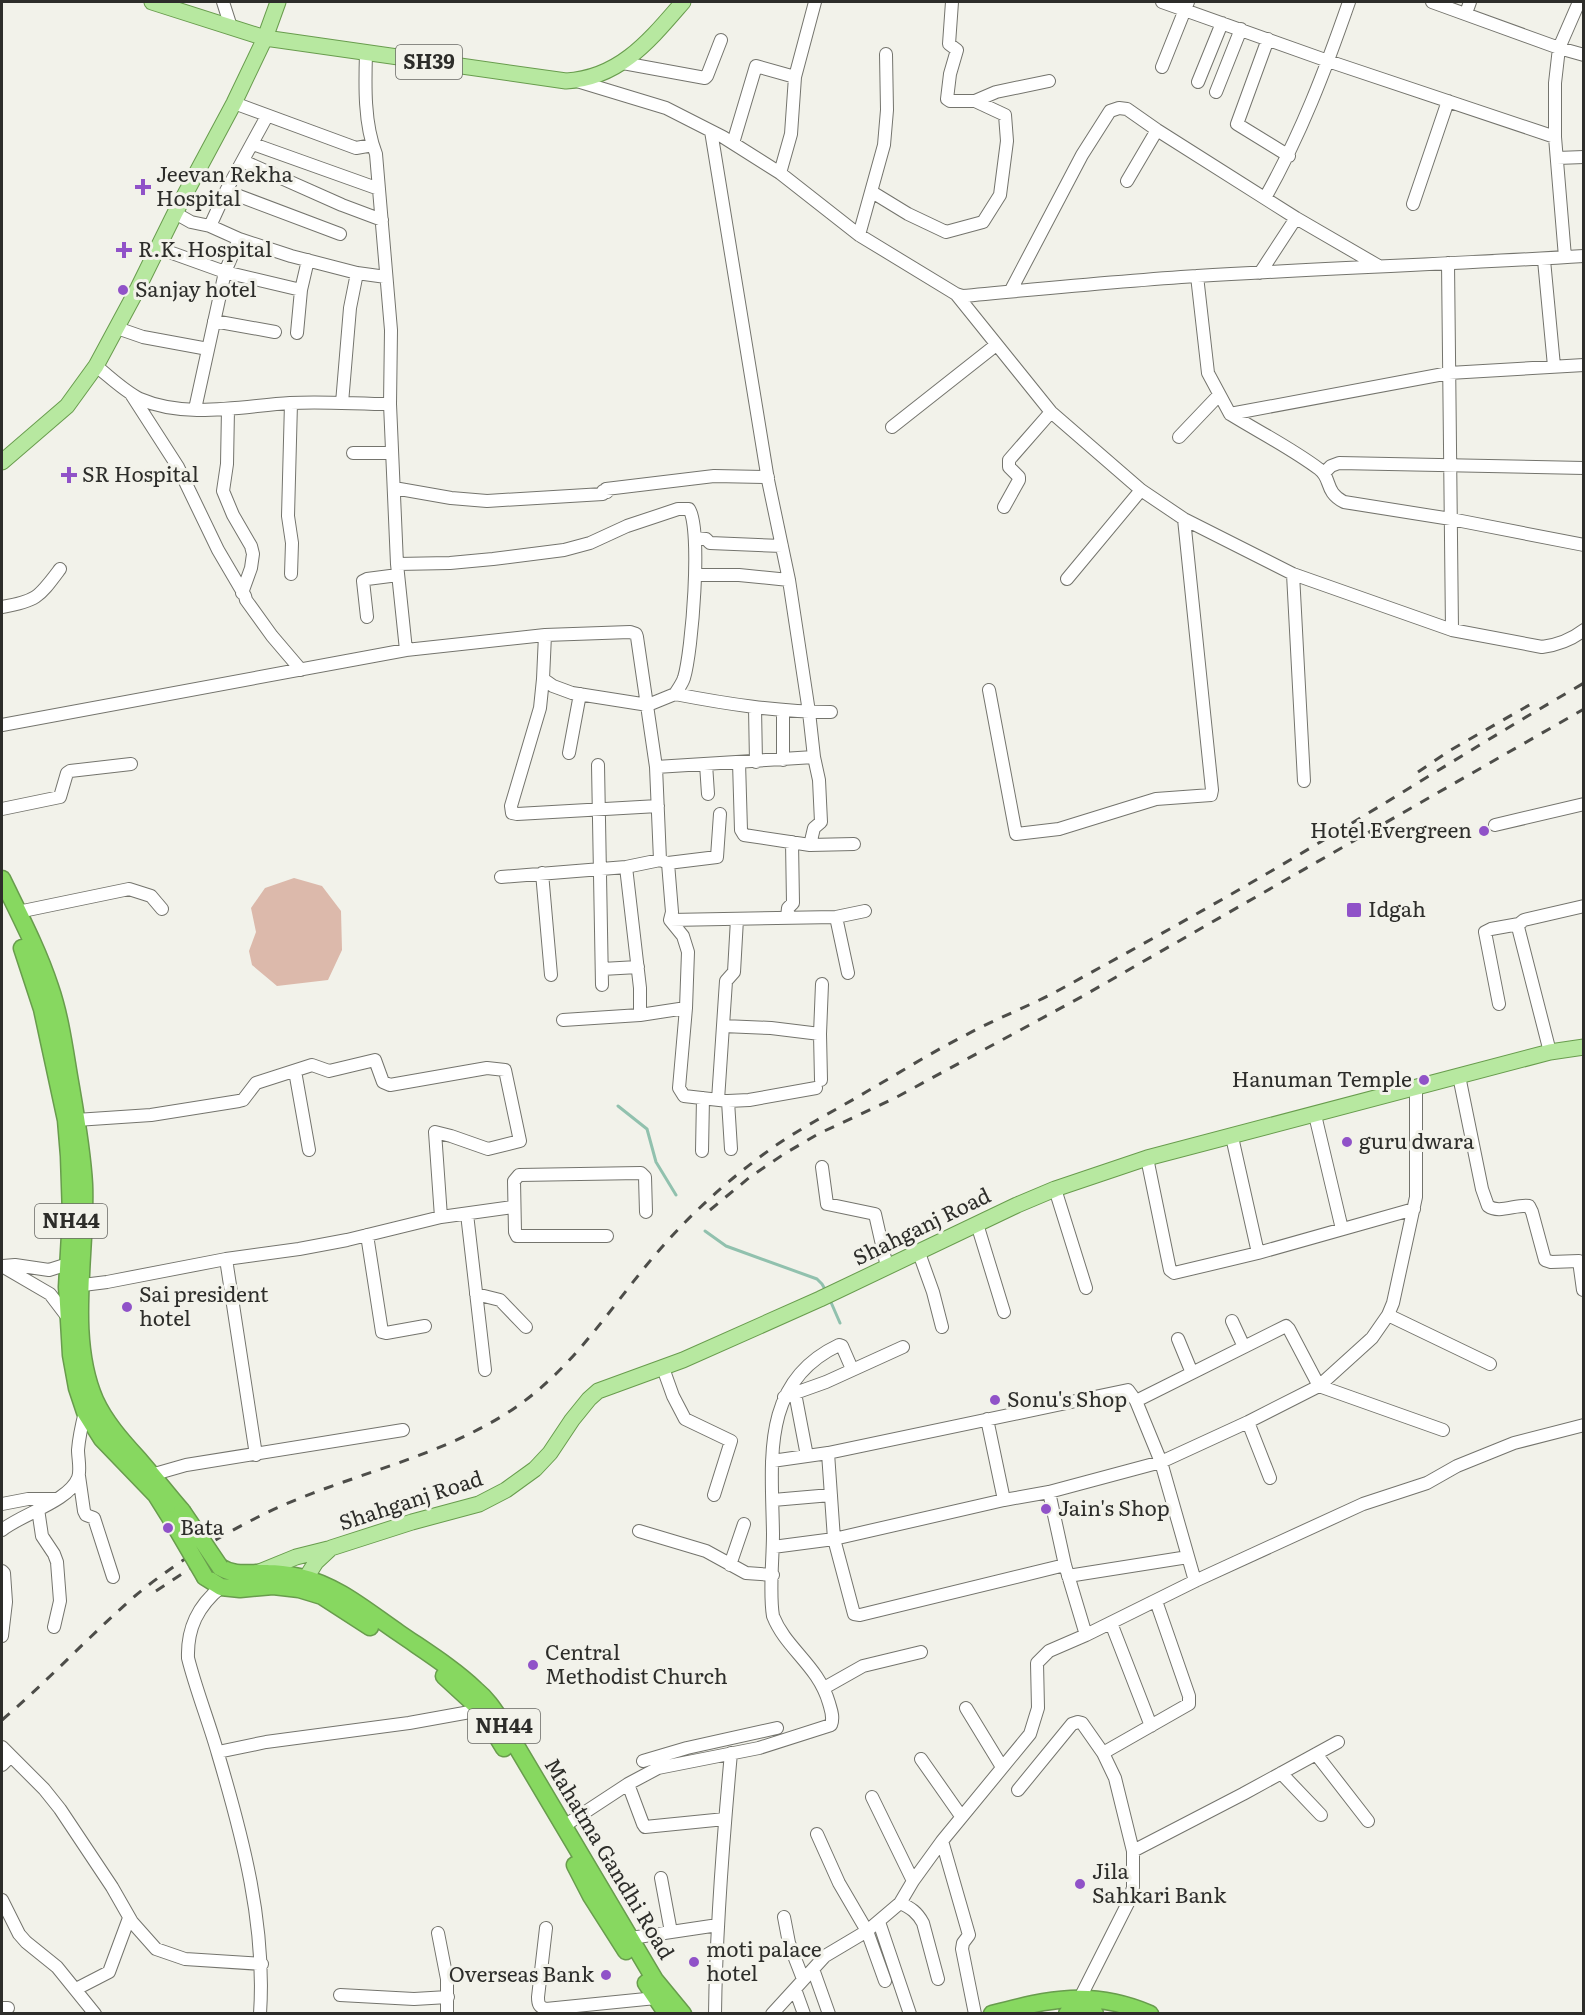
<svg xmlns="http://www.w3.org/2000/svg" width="1585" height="2015" viewBox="0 0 1585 2015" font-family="Literata,serif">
<rect width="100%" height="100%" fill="#f2f2ea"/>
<path fill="#dcb9ab" d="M 294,878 L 322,886 L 341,911 L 342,950 L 328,980 L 277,986 L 252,965 L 249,951 L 256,932 L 251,908 L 265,888 Z"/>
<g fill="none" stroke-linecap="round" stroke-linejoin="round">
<path stroke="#91c1ae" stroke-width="3" d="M 618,1106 L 647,1129 L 656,1162 L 676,1195
M 705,1231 L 726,1246 L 817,1279 L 822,1284 L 826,1291
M 830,1300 L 840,1323"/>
<defs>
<path id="minor" d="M 223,2 L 231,27
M 1162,2 L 1328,61 L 1555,137
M 1432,2 L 1559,48 L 1584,55
M 1466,13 L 1470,2
M 1268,39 L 1237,124 L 1289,156
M 366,53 C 365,85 364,124 376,154 L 391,330 L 390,404 L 397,564 L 406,650
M 623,63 L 705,78 L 707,76 L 721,40
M 1162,67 L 1188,2
M 577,81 L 666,108 L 723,137 L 780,173 L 859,235 L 956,294 L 962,296 C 1040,289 1119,281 1197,276 C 1326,268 1455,264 1584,256
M 1198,82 L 1222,23
M 1216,92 L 1241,29
M 975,101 L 996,92 L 1049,81
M 234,103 L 356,148 L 373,145
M 711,131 L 768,480 L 789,580 L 809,712 L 814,757 L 819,780 L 821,822 L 814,828 L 810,845
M 733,143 L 756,66 L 795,77
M 253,144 L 379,189
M 1557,158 L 1584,157
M 243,161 L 342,205 L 382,220
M 780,173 L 791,134 L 795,77 L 815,2
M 1127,181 L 1157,130
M 226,191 L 340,234
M 872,192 L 908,214 L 946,232 L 983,222 L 1000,195 L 1007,141 L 1005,115 L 975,101 L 950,101 L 947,99 L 950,74 L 957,50 L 949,44 L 952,2
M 1265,198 C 1301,134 1325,71 1349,2
M 1413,204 L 1448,101
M 175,213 L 191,222 L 210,226 L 239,239 L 291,256 L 357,273 L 386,277
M 210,226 L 226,191 L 267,116
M 859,235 L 884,145 L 887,110 L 886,54
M 158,248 L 225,272 L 301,290
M 1565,257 L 1555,137 L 1555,83 L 1559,48 L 1579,2
M 1544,260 L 1554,366
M 1448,263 L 1452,630
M 1260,273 L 1296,218
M 1197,276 L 1208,373 L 1230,414 L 1449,373 L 1584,365
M 1011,290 L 1082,155 L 1110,111 L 1119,108 L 1127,109 L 1157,130 L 1296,218 L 1377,265
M 956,294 L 1051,412 L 1141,490 L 1184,519 L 1293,574 L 1452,630 L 1542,647 C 1557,645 1571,640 1584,630
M 214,321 L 275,332
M 117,328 L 143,337 L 208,349
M 297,333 L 301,290 L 308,260
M 96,366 C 110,377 124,391 140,399 C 186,419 242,406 290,403 C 323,401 357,404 390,404
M 131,394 L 178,467 L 218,550 L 245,596 L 246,600 L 272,636 L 301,670
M 342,403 L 350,308 L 357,273
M 195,409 L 225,272 L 239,239
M 228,409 L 227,464 L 223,491 L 233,515 L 251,546 L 253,554 L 251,568 L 242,593
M 1230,414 C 1259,432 1291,448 1319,469 C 1332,478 1324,492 1344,502 L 1451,519 L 1584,545
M 892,427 L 996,345
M 1179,437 L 1219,395
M 353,453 L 392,453
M 1324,473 L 1331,466 L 1339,463 L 1584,468
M 394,488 L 451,498 L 487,501 L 603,494 L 603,491 L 607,492 L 606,489 L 714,476 L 768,477
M 1004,507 L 1019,480 L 1019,477 L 1009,467 L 1009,460 L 1051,412
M 695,538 L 706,539 L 710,543 L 782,546
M 397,564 L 450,563 L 493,559 L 564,550 L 590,543 L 627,526 L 678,509 L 689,509 C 702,529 692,652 684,678 C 682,684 678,689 675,694 C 727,704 778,712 831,712
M 291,574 L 292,543 L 288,516 L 291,403
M 1293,574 L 1304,781
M 695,575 L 739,575 L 789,580
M 1067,579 L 1141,490
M 2,607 C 37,601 39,597 60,569
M 367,617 L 363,581 L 367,579 L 398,575
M 545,635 L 630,632 L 636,634 L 637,637 L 656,767 L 660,860
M 543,679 L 540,708 L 511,806 L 512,813 L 517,814 L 658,806
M 989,690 L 1016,834 L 1059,829 L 1156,799 L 1211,795 L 1212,790 L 1184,519
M 755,708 L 756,762
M 2,725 L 406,650 L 545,635 L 543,679 L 553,686 L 572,693 L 648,705 L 675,694
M 569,753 L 580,694
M 783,760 L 783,710
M 739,762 L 741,830 L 744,835 L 810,845 L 854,844
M 706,764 L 708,794
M 598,765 L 602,985
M 656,767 L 814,757
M 2,809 L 60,797 L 67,773 L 70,771 L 131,764
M 1495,825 L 1584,804
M 668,863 L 717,857 L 720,814
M 626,867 L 640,988 L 640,1015
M 542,873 L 551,975
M 501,877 L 626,867 L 660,860 L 668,863 L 672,912 L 670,920 L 683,936 L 688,952 L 686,1008 L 679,1088 L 684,1096 L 728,1101 L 749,1100 L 816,1088
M 18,912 L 129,889 L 151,896 L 162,909
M 836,917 L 848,973
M 787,918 L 788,908 L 793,903 L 792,842
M 670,920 L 836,917 L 865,911
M 602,969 L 638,967
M 1499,1004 L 1485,932 L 1491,929 L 1519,924
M 563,1020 L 640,1015 L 686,1008
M 723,1026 L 771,1028 L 820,1034
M 1550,1052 L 1518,927 L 1519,924 L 1524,920 L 1584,906
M 295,1071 L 309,1150
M 1459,1076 L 1482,1189 L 1488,1206 C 1499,1214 1516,1204 1529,1206 L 1532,1212 L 1545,1260 L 1551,1262 L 1579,1261 L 1583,1290
M 821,1080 L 820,1034 L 822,984
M 718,1100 L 726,981 L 734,972 L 737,919
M 728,1101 L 731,1149
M 1315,1115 L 1342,1229
M 76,1120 L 151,1115 L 239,1101 L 243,1100 L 256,1083 L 312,1065 L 329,1071 L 375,1060 L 383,1082 L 390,1085 L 487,1068 L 505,1070 L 520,1141 L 488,1149 L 451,1136 L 435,1132 L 441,1217
M 1232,1137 L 1258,1253
M 702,1151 L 703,1098
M 1147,1158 L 1170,1270 L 1174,1273 L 1258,1253 L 1414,1209
M 822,1167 L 827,1204 L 875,1214 L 887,1267
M 1055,1189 L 1086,1288
M 467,1214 L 485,1370
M 977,1224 L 1004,1312
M 367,1235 L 382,1332 L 386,1333 L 425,1326
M 607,1236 L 517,1236 L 515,1232 L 514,1181 L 519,1175 L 641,1173 L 645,1177 L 646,1212
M 919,1253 L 933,1292 L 942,1327
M 226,1259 L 256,1455
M 2,1266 L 50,1294 L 69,1319
M 3,1266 L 15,1265 L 49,1270 L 68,1264
M 75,1286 L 107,1282 L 226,1259 L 299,1249 L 347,1240 L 441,1217 L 513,1207
M 476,1294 L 500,1300 L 526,1327
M 1388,1315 L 1490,1364
M 1232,1321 L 1244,1347
M 1178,1339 L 1192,1373
M 663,1368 L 673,1396 L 685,1419 L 731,1441 L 714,1495
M 795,1393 L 807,1456
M 784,1397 L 826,1382 L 903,1347
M 1136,1401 L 1286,1326 L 1289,1329 L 1319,1386 L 1443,1430
M 987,1419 L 1004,1500
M 1248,1422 L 1270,1478
M 828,1453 L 834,1539 L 854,1614 L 860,1615 L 1065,1565
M 772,1461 L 828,1453 L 1128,1390 L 1136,1401 L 1161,1462 L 1195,1581
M 151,1475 L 186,1465 L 403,1430
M 79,1476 L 84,1511 L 86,1515 L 94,1518 L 113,1577
M 1049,1492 L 1065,1565 L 1086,1635
M 773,1500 L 831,1495
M 2,1504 L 28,1499 L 56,1499
M 38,1509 L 42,1536 L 54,1554 L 57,1562 L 60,1601 L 54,1627
M 2,1530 C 22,1514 69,1501 78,1478 C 81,1470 78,1458 78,1450 C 79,1437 82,1424 85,1412
M 639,1531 L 706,1551 L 746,1573 L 773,1575
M 773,1547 L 834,1539 L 1004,1500 L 1049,1492 L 1161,1462 L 1248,1422 L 1319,1386 L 1372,1338 L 1388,1315 L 1393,1303 L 1416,1197 L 1416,1088
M 730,1565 L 744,1524
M 2,1571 L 4,1573 L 6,1602 L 2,1636
M 1068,1576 L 1188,1557
M 221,1587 C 198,1606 187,1628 188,1658 C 196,1690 209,1722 218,1754 C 243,1838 266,1925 260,2014
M 1111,1623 L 1151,1726
M 824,1688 L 863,1666 L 921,1652
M 966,1708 L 1002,1767
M 2,1747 L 44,1789 L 60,1809 L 112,1887 L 132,1922 L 156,1949 L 185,1959 L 262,1964
M 218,1752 L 266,1742 L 409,1723 L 481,1710
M 1103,1753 L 1189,1704 L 1189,1696 L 1156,1601
M 1316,1754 L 1368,1821
M 921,1759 L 961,1816
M 643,1761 L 687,1748 L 777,1728
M 2,1765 L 11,1756
M 1281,1773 L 1321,1815
M 628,1784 L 643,1824 L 645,1827 L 725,1819
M 1018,1790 L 1072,1724 L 1078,1722 L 1082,1723 L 1103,1753 L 1115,1778 L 1133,1851 L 1133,1887 L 1130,1899 L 1080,1998
M 872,1797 L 913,1881
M 564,1826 L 628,1784 L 658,1768 L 759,1748 L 831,1725 C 834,1717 831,1710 829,1703 C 818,1665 786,1649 773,1616 C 769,1592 773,1559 773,1534 C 772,1460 760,1382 839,1345 L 842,1346 L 852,1369
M 817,1834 L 839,1883 L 867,1931 L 885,1981
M 942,1841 L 969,1935 L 963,1943 L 962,1949 L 975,2014
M 1133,1851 L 1243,1794 L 1338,1742
M 661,1878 L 671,1932
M 2,1900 L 19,1934 L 26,1942 L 57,1967 L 95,2014
M 900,1903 C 911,1908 917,1912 923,1923 L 938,1979
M 784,1917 L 789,1943 L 803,1979
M 879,1922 L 910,2014
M 546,1928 L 538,1997 C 538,2004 539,2007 546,2009 L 656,1998
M 438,1933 L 447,1979 L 447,2014
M 631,1938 L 718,1925
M 813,1969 L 829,2014
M 76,1989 L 109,1972 L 129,1918
M 795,1989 L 804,2014
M 340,1995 L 414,1999 L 448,1997
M 2,2008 L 8,2008
M 715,2014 C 716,1927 723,1840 731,1753
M 772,2014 L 825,1956 L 867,1931 L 900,1903 L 913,1881 L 942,1841 L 1030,1734 L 1038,1708 L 1037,1663 L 1049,1651 L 1086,1635 L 1195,1581 L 1363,1504 L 1427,1483 L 1457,1466 L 1514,1443 L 1584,1425"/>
<path id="major" d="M 152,2 L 265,38 L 566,81 C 620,78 650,40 683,2
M 2,462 L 67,406 L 96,366 L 138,288 L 175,213 L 234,103 L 265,38 L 278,2
M 257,1573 L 296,1557 L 328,1549
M 299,1589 L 316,1562 L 331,1548 L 412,1522 L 479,1504 L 506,1490 L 535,1469 L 550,1453 L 572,1420 L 589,1399 L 598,1391 L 683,1360 L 820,1299 L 1017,1205 L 1055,1189 L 1147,1158 L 1550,1052 L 1584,1047"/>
<path id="highway" d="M 2,879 C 19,914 38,950 50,987 C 60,1016 64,1046 69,1076 C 75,1111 82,1148 84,1184 C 87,1252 67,1336 95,1400 C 106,1424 124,1443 141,1462 C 155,1478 168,1495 182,1511
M 22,948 L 42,1009 L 66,1120 L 69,1156 L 71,1216 L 67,1287 L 71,1355 L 77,1388 L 85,1412 L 102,1439 L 156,1495 L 171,1519
M 220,1567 C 235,1577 251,1572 268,1573 C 279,1573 290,1575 300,1577 C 337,1585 368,1612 399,1633 C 425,1651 453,1668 476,1690 C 487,1699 494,1710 502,1722 L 655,1980 L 683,2014
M 205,1577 L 221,1587 L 240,1589 L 273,1586 L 299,1589 L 322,1596 L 370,1627
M 444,1676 L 481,1710 L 504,1748
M 575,1865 L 591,1896 L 626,1951
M 646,1983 L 667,2014
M 992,2014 C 1049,1999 1092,1989 1150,2014
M 1067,2014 L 1095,2014"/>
</defs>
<use href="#minor" stroke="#74746d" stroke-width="14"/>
<use href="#major" stroke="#689c4d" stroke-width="17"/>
<use href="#highway" stroke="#689c4d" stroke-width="19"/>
<use href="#minor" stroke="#fff" stroke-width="12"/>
<use href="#major" stroke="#b7e8a0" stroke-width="15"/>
<use href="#highway" stroke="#87d860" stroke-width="16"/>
<path stroke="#4d4d49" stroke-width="3" stroke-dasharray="10 10" stroke-linecap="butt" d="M 1418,772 L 1449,751 L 1531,704
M 710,1210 L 750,1177 L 784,1154 L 818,1134 L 895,1098 L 1083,996 L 1584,709
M 156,1591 L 218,1550
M 2,1720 C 48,1681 89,1636 135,1596 C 171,1566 214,1539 256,1518 C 336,1477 426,1463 504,1415 C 570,1374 606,1313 655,1255 C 690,1214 731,1177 775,1146 C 804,1126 836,1110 866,1092 C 899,1073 932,1052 966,1035 C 997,1018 1030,1006 1061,989 C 1145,943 1230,896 1312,847 C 1403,793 1492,736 1584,683"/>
<defs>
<path id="highway-bridge" d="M 182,1511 L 220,1567
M 171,1519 L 205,1577"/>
</defs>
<use href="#highway-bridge" stroke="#689c4d" stroke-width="19" stroke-linecap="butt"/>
<use href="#highway-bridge" stroke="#87d860" stroke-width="16"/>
</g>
<g fill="#9052c8" stroke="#f2f2ea" stroke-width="2">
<path d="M140 178h6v6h6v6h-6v6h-6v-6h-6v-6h6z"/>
<path d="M121 241h6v6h6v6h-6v6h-6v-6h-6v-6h6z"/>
<circle cx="123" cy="290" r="6"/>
<path d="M66 466h6v6h6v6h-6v6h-6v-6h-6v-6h6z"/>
<circle cx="1484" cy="831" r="6"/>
<rect x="1346" y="902" width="16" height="16" rx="3"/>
<circle cx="1424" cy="1080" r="6"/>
<circle cx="1347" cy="1142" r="6"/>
<circle cx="127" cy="1307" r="6"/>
<circle cx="995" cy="1400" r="6"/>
<circle cx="1046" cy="1509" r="6"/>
<circle cx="168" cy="1528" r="6"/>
<circle cx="533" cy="1665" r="6"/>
<circle cx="1080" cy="1884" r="6"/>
<circle cx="694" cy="1962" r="6"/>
<circle cx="606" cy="1975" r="6"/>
</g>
<g text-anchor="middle" stroke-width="6" stroke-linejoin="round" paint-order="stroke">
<g fill="#f2f2ea" stroke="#686864" stroke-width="1.5">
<rect x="396" y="45" width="66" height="34" rx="4.5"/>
<rect x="35" y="1204" width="72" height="34" rx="4.5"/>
<rect x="468" y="1709" width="72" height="34" rx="4.5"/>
</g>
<g font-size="20" font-weight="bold" fill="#2d2d2a">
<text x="429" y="69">SH39</text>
<text x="71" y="1228">NH44</text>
<text x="504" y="1733">NH44</text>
</g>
<g font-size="21" fill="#2d2d2a" stroke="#f2f2ea" text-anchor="start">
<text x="156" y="182">Jeevan Rekha<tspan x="156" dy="24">Hospital</tspan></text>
<text x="138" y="257">R.K. Hospital</text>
<text x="135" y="297">Sanjay hotel</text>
<text x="82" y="482">SR Hospital</text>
<text x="1472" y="838" text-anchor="end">Hotel Evergreen</text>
<text x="1368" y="917">Idgah</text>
<text x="1412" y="1087" text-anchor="end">Hanuman Temple</text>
<text x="1359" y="1149">guru dwara</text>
<text x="139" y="1302">Sai president<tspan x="139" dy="24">hotel</tspan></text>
<text x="1007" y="1407">Sonu's Shop</text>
<text x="1058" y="1516">Jain's Shop</text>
<text x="180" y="1535">Bata</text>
<text x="545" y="1660">Central<tspan x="545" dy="24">Methodist Church</tspan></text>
<text x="1092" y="1879">Jila<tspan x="1092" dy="24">Sahkari Bank</tspan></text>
<text x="706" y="1957">moti palace<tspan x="706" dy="24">hotel</tspan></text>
<text x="594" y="1982" text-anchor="end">Overseas Bank</text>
</g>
<g font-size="21" fill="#2d2d2a" stroke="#f2f2ea">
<text transform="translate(922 1227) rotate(-26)" y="7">Shahganj Road</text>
<text transform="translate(411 1501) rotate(-18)" y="7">Shahganj Road</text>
<text transform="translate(609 1859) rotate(59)" y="7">Mahatma Gandhi Road</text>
</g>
</g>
<rect width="1585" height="2015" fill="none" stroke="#2d2d2a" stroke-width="6"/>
</svg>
